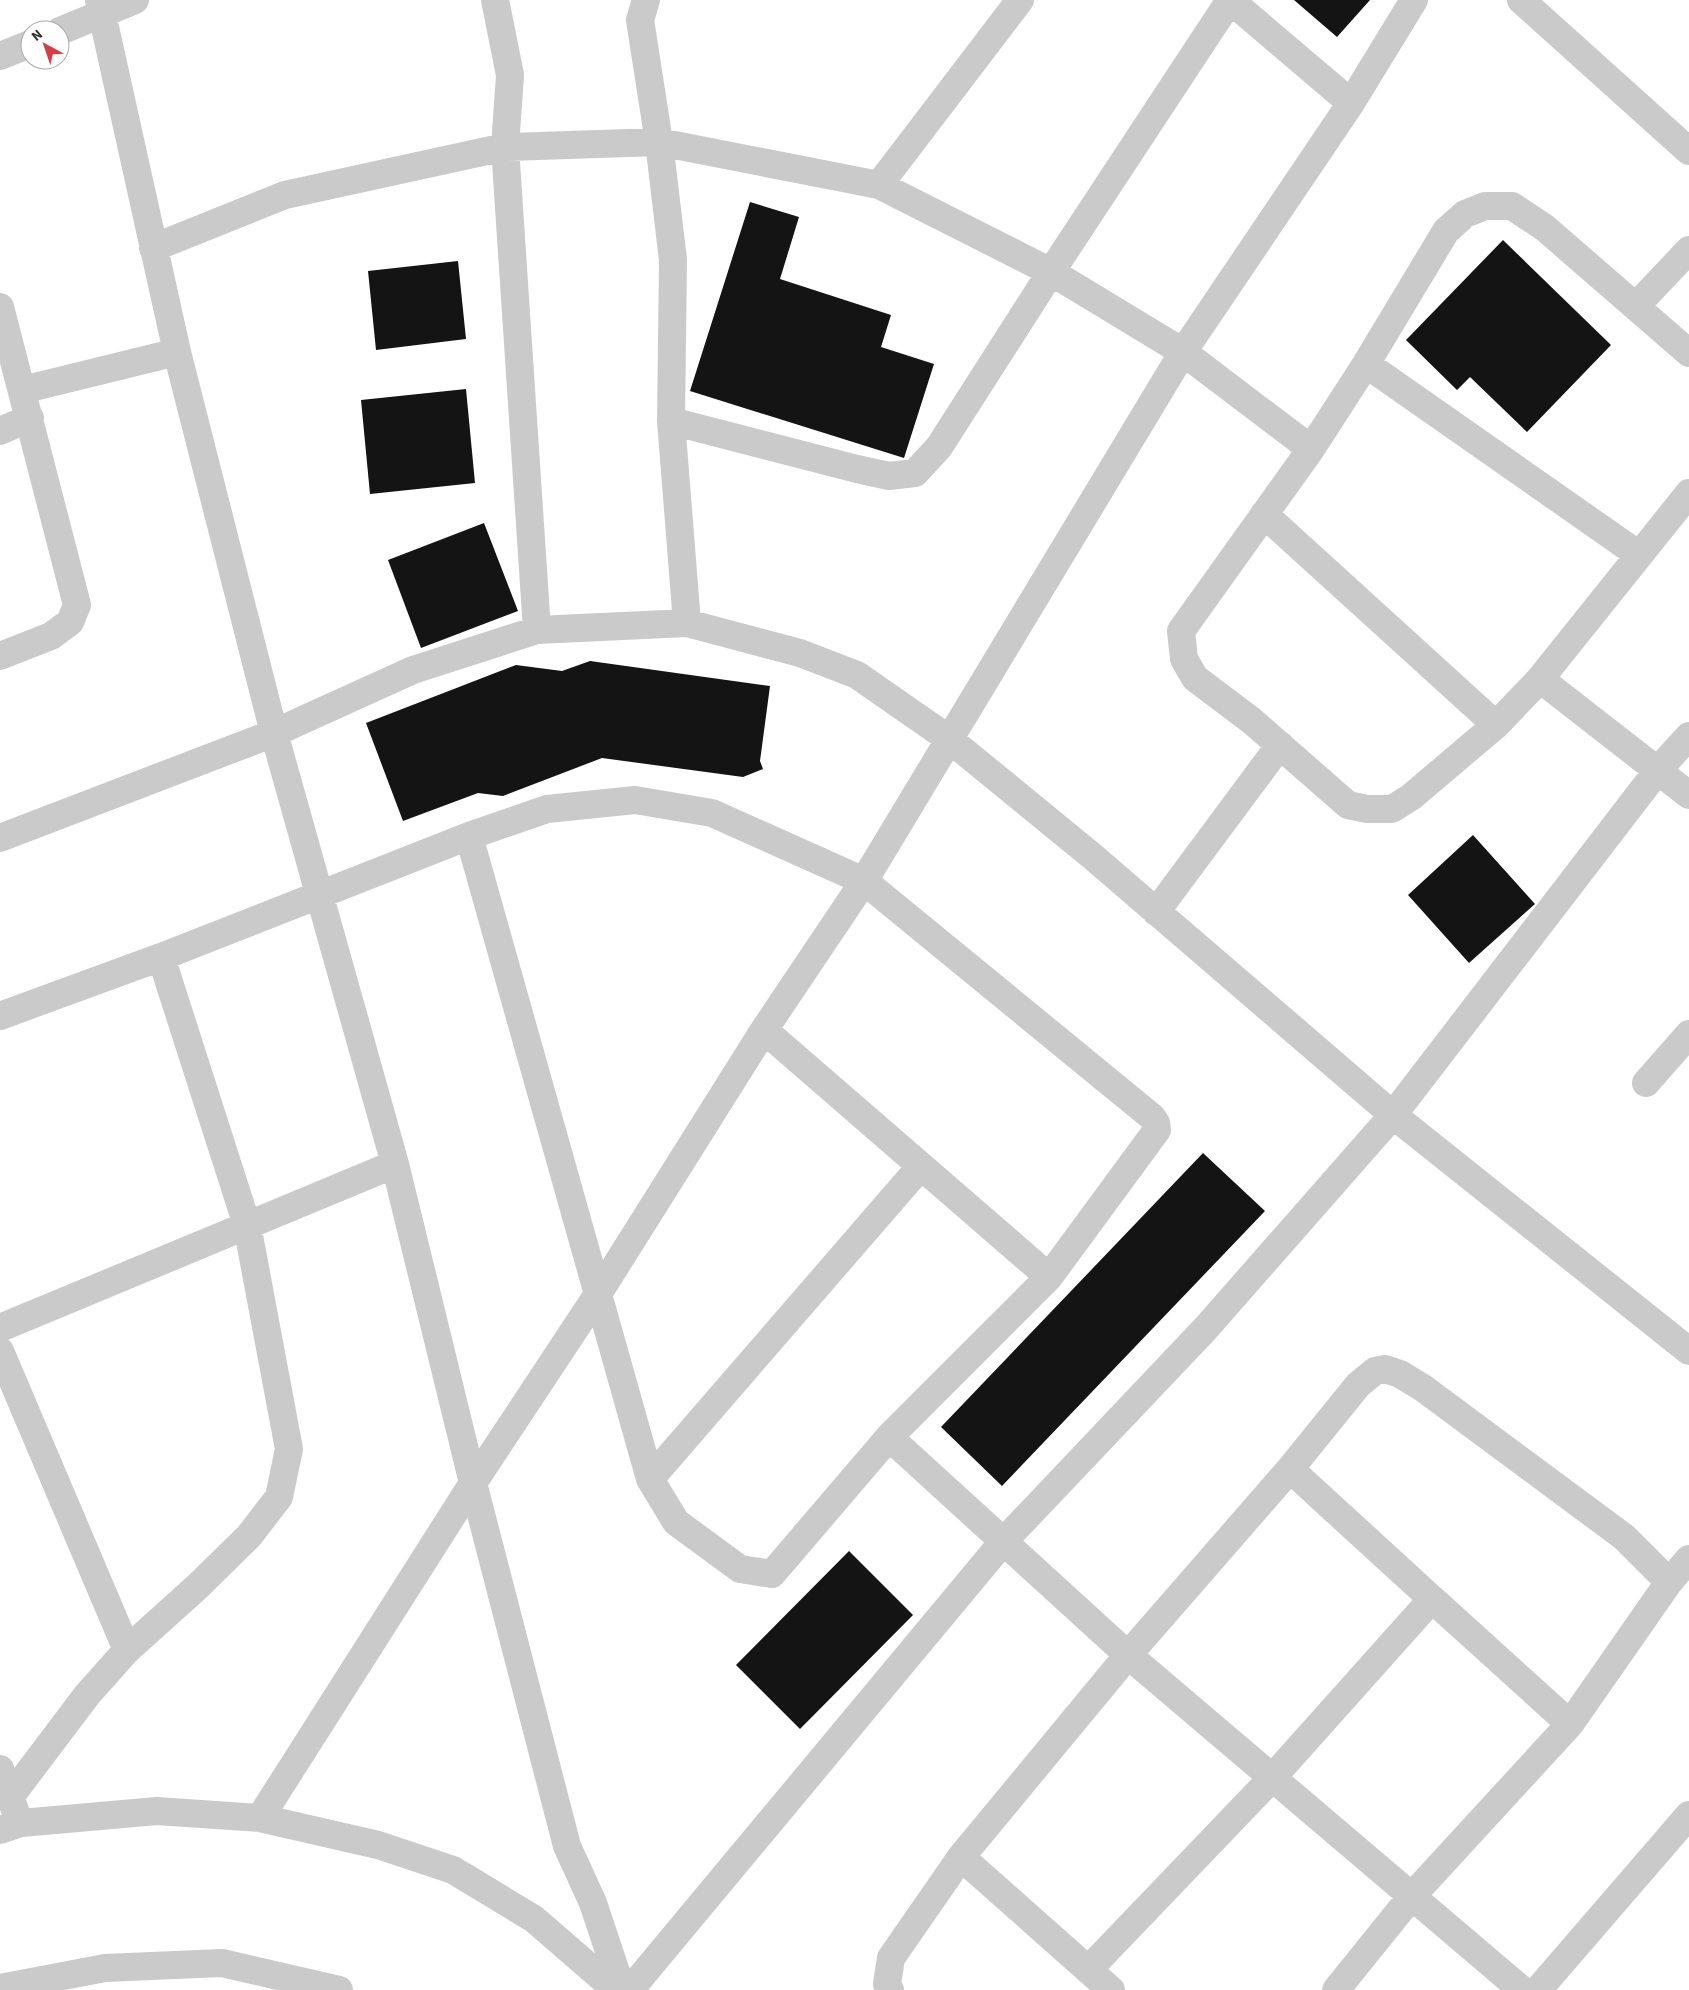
<svg xmlns="http://www.w3.org/2000/svg" width="1689" height="1990" viewBox="0 0 1689 1990" font-family="'Source Sans 3',sans-serif">
<rect width="100%" height="100%" fill="#fff"/>
<path fill="#141414" d="M 1294,0 L 1370,0 L 1337,37 Z
M 750,202 L 799,217 L 780,279 L 891,315 L 881,347 L 934,364 L 904,458 L 690,391 Z
M 1503,240 L 1611,345 L 1527,432 L 1470,377 L 1457,390 L 1406,340 Z
M 458,261 L 466,339 L 376,350 L 368,271 Z
M 466,389 L 475,483 L 370,494 L 361,400 Z
M 484,523 L 518,611 L 421,648 L 388,560 Z
M 590,661 L 770,686 L 760,761 L 763,769 L 743,777 L 602,758 L 503,796 L 478,793 L 403,821 L 366,723 L 516,665 L 562,671 Z
M 1473,835 L 1535,904 L 1469,963 L 1408,895 Z
M 1203,1153 L 1265,1211 L 1002,1486 L 941,1427 Z
M 849,1551 L 913,1615 L 800,1729 L 736,1665 Z"/>
<g fill="none" stroke-linecap="round" stroke-linejoin="round">
<path stroke="#cacaca" stroke-width="28" d="M 99,0 L 177,352 L 274,733 L 395,1164 L 473,1483 L 567,1846 L 593,1903 L 622,1990
M 495,0 L 510,75 L 505,147 L 537,630
M 646,0 L 640,20 L 659,142 L 673,260 L 671,421 L 687,623
M 1230,0 L 1351,103
M 1521,0 L 1689,151
M 60,31 L 135,0
M 0,56 L 30,44
M 879,185 L 1020,0
M 153,248 L 285,195 L 505,147 L 659,142 L 879,185 L 1051,272 L 1183,352 L 1311,449
M 1636,306 L 1689,250
M 0,307 L 77,605 L 70,622 L 51,636 L 0,656
M 1689,353 L 1545,228 L 1512,206 L 1485,206 L 1465,214 L 1446,231 L 1366,364 L 1311,449 L 1181,631 L 1184,659 L 1195,678 L 1252,721 L 1348,805 L 1367,809 L 1392,809 L 1411,797 L 1496,725 L 1540,679 L 1689,493
M 1366,364 L 1639,555
M 22,390 L 177,352
M 671,421 L 857,469 L 889,476 L 915,473 L 939,447 L 1051,272 L 1230,0
M 0,431 L 30,418
M 1264,514 L 1496,725
M 1540,679 L 1689,795
M 0,838 L 274,733 L 413,670 L 537,630 L 687,623 L 800,653 L 857,675 L 949,739 L 1092,856 L 1393,1115 L 1689,1351
M 1156,912 L 1280,745
M 0,1016 L 161,957 L 469,836 L 547,809 L 635,800 L 712,813 L 864,881 L 1152,1117 L 1156,1123 L 1157,1130 L 1049,1277 L 889,1437 L 772,1574 L 740,1569 L 676,1522 L 650,1479 L 469,836
M 764,1030 L 1049,1277
M 1646,1083 L 1689,1034
M 0,1328 L 395,1164
M 0,1351 L 127,1650
M 889,1437 L 1128,1655 L 1522,1990
M 1290,1469 L 1432,1599
M 650,1479 L 921,1166
M 1669,1582 L 1689,1559
M 0,1769 L 15,1810
M 10,1797 L 87,1695 L 127,1650 L 197,1587 L 249,1536 L 279,1497 L 289,1449 L 247,1225 L 161,957
M 260,1818 L 473,1483 L 598,1294 L 764,1030 L 864,881 L 1183,352 L 1351,103 L 1414,0
M 0,1830 L 21,1823 L 157,1811 L 260,1818 L 378,1845 L 453,1870 L 534,1919 L 616,1990
M 961,1857 L 1111,1990
M 1088,1970 L 1272,1778 L 1432,1599 L 1570,1724
M 0,1988 L 105,1968 L 222,1963 L 339,1990
M 630,1990 L 1002,1543 L 1206,1328 L 1393,1115 L 1658,770 L 1689,736
M 890,1990 L 887,1984 L 891,1958 L 961,1857 L 1128,1655 L 1290,1469 L 1358,1385 L 1375,1371 L 1385,1369 L 1400,1374 L 1423,1388 L 1624,1537 L 1669,1582 L 1570,1724 L 1411,1897 L 1336,1990
M 1538,1990 L 1689,1815"/>
</g>
<g transform="translate(45 45) rotate(320)"><circle r="24" fill="#ffffff" stroke="#ababab"/>
<path d="M0-4L9 19L0 12L-9 19Z" fill="#d93b47"/>
<text y="-8" font-size="14" font-weight="bold" text-anchor="middle" fill="#2d2d2d">N</text>
</g>
</svg>
